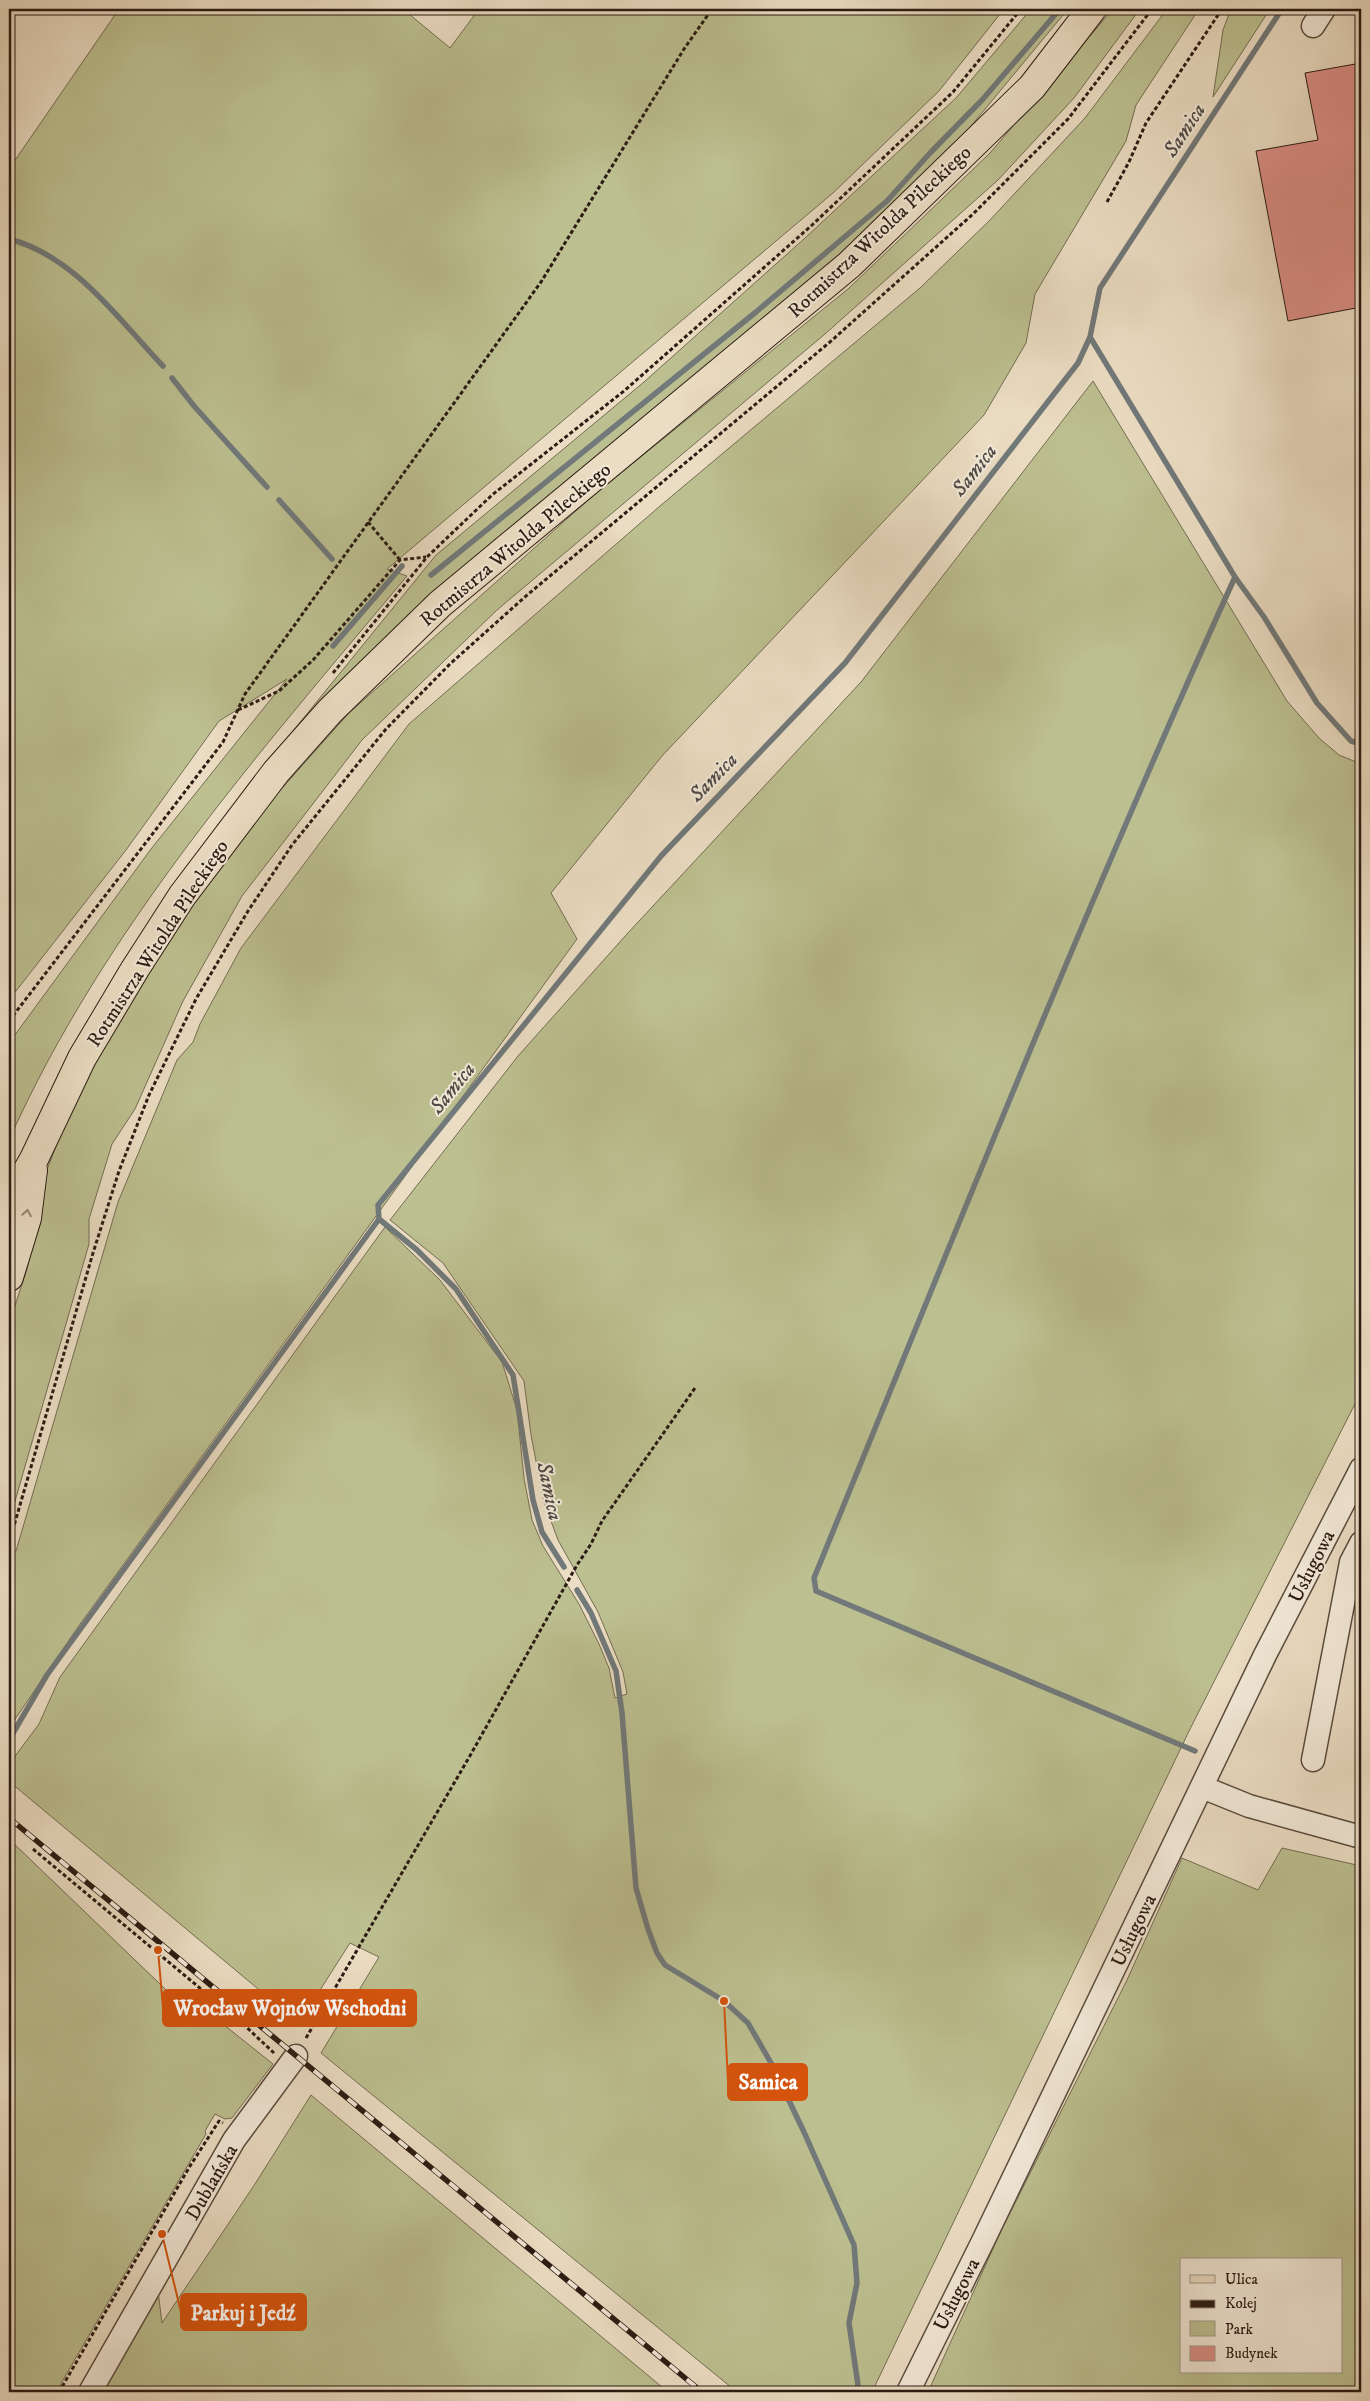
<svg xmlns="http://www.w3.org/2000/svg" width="1370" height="2401" viewBox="0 0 1370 2401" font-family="'IM FELL DW Pica',serif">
<rect width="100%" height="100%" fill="#ebddc3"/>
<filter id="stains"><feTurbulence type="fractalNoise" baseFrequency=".004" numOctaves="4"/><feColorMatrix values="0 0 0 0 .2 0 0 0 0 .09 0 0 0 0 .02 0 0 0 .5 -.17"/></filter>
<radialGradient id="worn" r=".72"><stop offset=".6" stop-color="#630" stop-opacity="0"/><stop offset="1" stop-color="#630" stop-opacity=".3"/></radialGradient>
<path fill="#bcbf90" stroke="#746d52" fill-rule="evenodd" d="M 119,9 L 403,9 L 450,48 L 479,9 L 1004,9 L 939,91 L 833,193 L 387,569 L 407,576 C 260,752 104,928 9,1140 L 9,1043 L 151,849 L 287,679 L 219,721 L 126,850 L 9,1000 L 9,169 Z
M 1031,9 L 1068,9 L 971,126 L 842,257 L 287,745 L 284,742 L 436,555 L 644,382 L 805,238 L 956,98 Z
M 1113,9 L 1140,9 L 1074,98 L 998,180 L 825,334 L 497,610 L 362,740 L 242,896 L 183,1001 L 135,1109 L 112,1144 L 89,1219 L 89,1244 L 9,1522 L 9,1324 L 27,1269 L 48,1167 L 79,1088 L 137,985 L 251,823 L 349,713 L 595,494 L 848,289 L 990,153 Z
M 1167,9 L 1199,9 L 1136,105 L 1126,141 L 1035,294 L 1026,343 L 984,415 L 662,756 L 551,893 L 577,939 L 78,1627 L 9,1728 L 9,1562 L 16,1551 L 118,1202 L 177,1060 L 193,1042 L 200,1024 L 241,948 L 409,724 L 660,506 L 920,288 L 989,221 L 1085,118 Z
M 1231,9 L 1270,9 L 1213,97 L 1223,30 Z
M 1093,381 L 1287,701 L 1319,738 L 1339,755 L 1361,764 L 1361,1392 L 1191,1727 L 872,2392 L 737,2392 L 321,2053 L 379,1957 L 350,1943 L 299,2023 L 11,1783 L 10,1763 L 39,1724 L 60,1677 L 385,1227 L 440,1280 L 502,1362 L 517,1410 L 524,1478 L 532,1520 L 543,1546 L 579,1604 L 599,1644 L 609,1668 L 615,1698 L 627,1694 L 623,1672 L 598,1612 L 558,1540 L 544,1502 L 531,1435 L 524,1381 L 443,1263 L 390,1220 L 518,1056 L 627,934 L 861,682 Z
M 9,1839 L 187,2010 L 194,2001 L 273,2064 L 232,2118 L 225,2119 L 215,2114 L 205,2131 L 206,2134 L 56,2392 L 9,2392 Z
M 1282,1848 L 1361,1866 L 1361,2392 L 928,2392 L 1001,2231 L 1127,1980 L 1182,1858 L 1258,1890 ZM 1181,2260 L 1341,2260 L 1341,2372 L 1181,2372 Z
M 311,2095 L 668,2392 L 100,2392 L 158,2291 L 162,2323 L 255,2184 Z"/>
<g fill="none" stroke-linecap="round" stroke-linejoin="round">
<path stroke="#71797a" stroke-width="5.5" d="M 9,239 C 75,256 118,319 163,366
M 1090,337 L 1235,577 L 1264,617 L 1317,703 L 1351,741 L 1361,744
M 172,378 L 194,406 L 267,487
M 279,500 L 332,559
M 431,575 L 756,312 L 887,201 L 930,153 L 983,99 L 1060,9
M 333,646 L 402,566
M 564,1567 L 542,1532 L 533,1500 L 513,1375 L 456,1289 L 417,1250 L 379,1219 L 378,1205 L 661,856 L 845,663 L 1078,363 L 1090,337 L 1100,288 L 1282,9
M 577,1590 L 591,1613 L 616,1671 L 622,1713 L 636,1888 L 648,1929 L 657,1953 L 665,1965 L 724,2001 L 748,2023 L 771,2063 L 804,2132 L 854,2245 L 857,2283 L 849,2323 L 859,2392
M 9,1740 L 47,1675 L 379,1219
M 1195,1751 L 816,1591 L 814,1578 C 951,1243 1085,907 1235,577"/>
</g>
<path fill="#dc9088" stroke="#2b1b13" d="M 1361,63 L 1361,307 L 1288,321 L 1256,151 L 1318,140 L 1305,73 Z"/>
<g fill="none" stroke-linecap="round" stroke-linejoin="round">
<defs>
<path id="minor" d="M 1313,26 L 1324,9
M 1313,1760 L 1351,1562 L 1361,1543
M 1202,1787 L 1249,1806 L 1361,1837
M 90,2392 L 234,2140 L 296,2056
M 908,2392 L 983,2241 L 1265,1655 L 1361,1469"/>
<path id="major" d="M 9,1203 L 34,1159 L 82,1058 L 135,969 L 182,896 L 276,772 L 330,711 L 440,604 L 849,265 L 1032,87 L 1092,9
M 9,1277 L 27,1218 L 33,1170"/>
</defs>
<use href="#minor" stroke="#5b4c3f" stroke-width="25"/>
<use href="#major" stroke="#2b1b13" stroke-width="30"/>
<path stroke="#2b1b13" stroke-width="3" stroke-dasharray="4 2.5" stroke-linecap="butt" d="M 1107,202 L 1129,162 L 1146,123 L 1222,9
M 368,522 L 400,560
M 333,673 L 427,557 L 492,495 L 624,391 L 811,226 L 953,92 L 1021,9
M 238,710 L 279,691 L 313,660 L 400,560 L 426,557
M 9,1021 L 223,742 L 245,694 L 541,282 L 684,49 L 712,9
M 9,1543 L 93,1253 L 119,1171 L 149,1095 L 196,999 L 248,911 L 292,845 L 386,729 L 450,664 L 526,596 L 830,342 L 973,214 L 1068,119 L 1152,9
M 33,1849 L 243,2024 L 274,2053
M 306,2038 L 471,1754 L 577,1565 L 591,1544 L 602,1521 L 695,1388
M 59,2392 L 190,2166 L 219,2121 L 223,2123"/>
<use href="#minor" stroke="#f2e9d8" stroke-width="22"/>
<use href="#major" stroke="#ebddc3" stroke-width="28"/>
<defs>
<path id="rail" d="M 9,1818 L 702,2392"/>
</defs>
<use href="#rail" stroke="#2b1b13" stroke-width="5.5"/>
<use href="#rail" stroke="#f2e9d8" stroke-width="4" stroke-dasharray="11" stroke-linecap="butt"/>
</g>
<defs><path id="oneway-chevron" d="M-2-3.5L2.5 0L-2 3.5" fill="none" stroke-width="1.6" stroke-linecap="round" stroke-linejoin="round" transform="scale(1.25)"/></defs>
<use stroke="#958674" href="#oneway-chevron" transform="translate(27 1213) rotate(-81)"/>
<g text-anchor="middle" stroke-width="4" stroke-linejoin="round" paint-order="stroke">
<g font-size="20" fill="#2b1b13" stroke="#f2e9d8">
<text transform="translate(879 231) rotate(-43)" y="7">Rotmistrza Witolda Pileckiego</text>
<text transform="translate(515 544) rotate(-40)" y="7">Rotmistrza Witolda Pileckiego</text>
<text transform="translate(157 943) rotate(-57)" y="7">Rotmistrza Witolda Pileckiego</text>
<text transform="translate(1311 1566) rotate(-63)" y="7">Usługowa</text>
<text transform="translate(1133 1930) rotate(-64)" y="7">Usługowa</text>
<text transform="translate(211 2182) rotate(-60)" y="7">Dublańska</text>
<text transform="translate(956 2294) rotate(-63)" y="7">Usługowa</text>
</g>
<g font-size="21" font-style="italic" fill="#4e4a47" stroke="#f2e9d8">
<text transform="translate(1184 130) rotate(-57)" y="7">Samica</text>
<text transform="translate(974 470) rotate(-52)" y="7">Samica</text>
<text transform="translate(713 777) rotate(-46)" y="7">Samica</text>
<text transform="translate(452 1088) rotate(-51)" y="7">Samica</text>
<text transform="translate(550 1491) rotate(78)" y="7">Samica</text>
</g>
</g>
<path fill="none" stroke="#d5530d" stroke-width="2" d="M158 1950L163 2008M724 2001L728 2082M162 2234L181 2312"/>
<g fill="#d5530d" stroke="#f2e9d8" stroke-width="2">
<circle cx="158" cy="1950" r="5"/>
<circle cx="724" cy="2001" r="5"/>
<circle cx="162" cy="2234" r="5"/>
</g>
<g fill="#d5530d" stroke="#d5530d" stroke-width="2">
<rect x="163" y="1990" width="253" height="36" rx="5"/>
<rect x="728" y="2064" width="79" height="36" rx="5"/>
<rect x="181" y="2294" width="125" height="36" rx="5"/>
</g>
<g font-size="21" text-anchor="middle" font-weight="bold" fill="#fff">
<text x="290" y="2015">Wrocław Wojnów Wschodni</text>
<text x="768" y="2089">Samica</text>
<text x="243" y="2320">Parkuj i Jedź</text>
</g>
<rect width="1370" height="2401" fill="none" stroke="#ebddc3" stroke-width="30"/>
<rect x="10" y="10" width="1350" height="2381" fill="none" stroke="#2b1b13" stroke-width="2.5"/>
<rect x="15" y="15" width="1340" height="2371" fill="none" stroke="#2b1b13"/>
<rect x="1180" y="2258" width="162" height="115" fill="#f2e9d8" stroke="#a29789"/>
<rect x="1190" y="2275" width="25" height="8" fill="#ebddc3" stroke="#a29789"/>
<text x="1225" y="2284" font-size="15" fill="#2b1b13">Ulica</text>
<rect x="1190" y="2300" width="25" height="8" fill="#2b1b13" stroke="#a29789"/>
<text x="1225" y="2308" font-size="15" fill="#2b1b13">Kolej</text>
<rect x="1190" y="2321" width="25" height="15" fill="#bcbf90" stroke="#a29789"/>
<text x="1225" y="2334" font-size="15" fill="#2b1b13">Park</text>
<rect x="1190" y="2346" width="25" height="15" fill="#dc9088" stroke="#a29789"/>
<text x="1225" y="2358" font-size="15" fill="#2b1b13">Budynek</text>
<rect width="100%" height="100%" filter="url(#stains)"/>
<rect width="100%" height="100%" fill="url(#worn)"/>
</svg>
